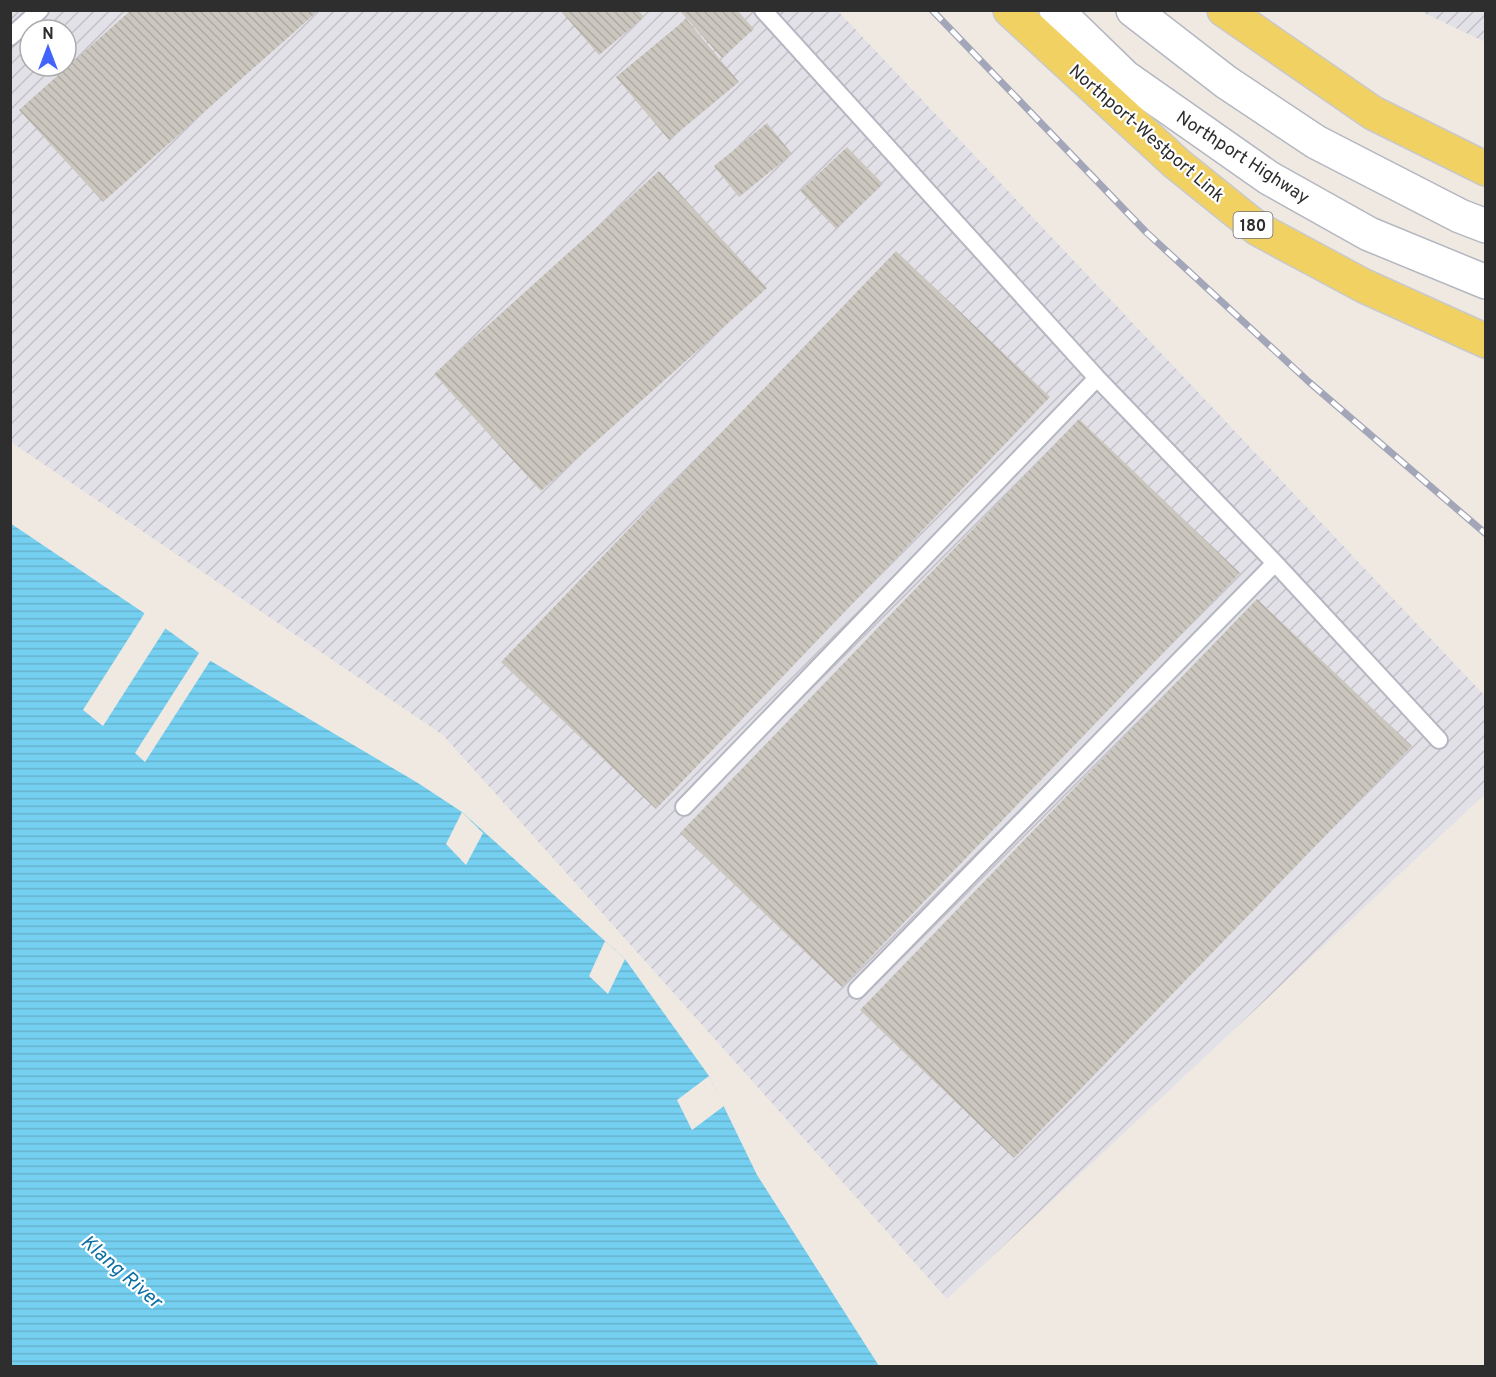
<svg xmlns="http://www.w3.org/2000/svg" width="1496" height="1377" viewBox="0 0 1496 1377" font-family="Overpass,sans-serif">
<defs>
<pattern id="industrial-furrows" width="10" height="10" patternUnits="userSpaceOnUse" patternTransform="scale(1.5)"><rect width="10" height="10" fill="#e3e1e8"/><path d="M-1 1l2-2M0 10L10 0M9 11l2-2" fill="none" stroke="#c3c1c7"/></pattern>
<pattern id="water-rules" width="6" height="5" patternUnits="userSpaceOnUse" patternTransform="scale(1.5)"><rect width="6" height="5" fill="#75cff0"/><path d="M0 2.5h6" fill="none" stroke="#66b2ce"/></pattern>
<pattern id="building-back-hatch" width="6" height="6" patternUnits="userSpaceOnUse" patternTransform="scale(1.5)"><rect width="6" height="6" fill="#cbc7bf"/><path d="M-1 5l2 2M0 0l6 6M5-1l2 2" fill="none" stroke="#afaba4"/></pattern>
</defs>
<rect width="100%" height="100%" fill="#efe9e1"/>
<path fill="url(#industrial-furrows)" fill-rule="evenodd" d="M 10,11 L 838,11 L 1485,696 L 1485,794 L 947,1299 L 443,735 L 11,442 ZM 30,30 L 66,30 L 66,66 L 30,66 Z
M 1420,11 L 1485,11 L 1485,42 Z"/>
<path fill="url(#water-rules)" d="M 10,523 L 144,613 L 209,660 L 418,783 L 462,812 L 625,959 L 709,1076 L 757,1175 L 879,1366 L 11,1366 Z"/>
<path fill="#efe9e1" d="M 146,611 L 167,626 L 103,726 L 83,710 Z
M 201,650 L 212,658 L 145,762 L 135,753 Z
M 462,812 L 483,833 L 466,865 L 446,844 Z
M 605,941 L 625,959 L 608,994 L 589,976 Z
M 709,1076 L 724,1106 L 692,1130 L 677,1100 Z"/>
<path fill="url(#building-back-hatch)" d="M 131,10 L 319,10 L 103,202 L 19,110 Z
M 560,10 L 638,10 L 644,17 L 599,55 Z
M 679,10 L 737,10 L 754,29 L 722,58 Z
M 686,19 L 739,82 L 669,140 L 616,77 Z
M 767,123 L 792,154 L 739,197 L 714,166 Z
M 847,147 L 883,184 L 836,229 L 800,191 Z
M 659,171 L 767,288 L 541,491 L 434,374 Z
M 896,251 L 1050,397 L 656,809 L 501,662 Z
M 1079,419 L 1240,573 L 842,987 L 680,833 Z
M 1257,599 L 1412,746 L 1014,1158 L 860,1010 Z"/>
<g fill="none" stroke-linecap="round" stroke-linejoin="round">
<defs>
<path id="lane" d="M 763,10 L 1097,378 L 1275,563 L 1439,740
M 10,37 L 40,10
M 684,807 L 1097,378
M 857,990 L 1275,563"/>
<path id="secondary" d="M 1056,10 L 1125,77 L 1269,178 L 1369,234 L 1486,282
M 1133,10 L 1226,82 L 1316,142 L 1460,216 L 1486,226"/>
<path id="primary" d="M 1010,10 L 1176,163 L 1258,229 L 1364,286 L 1486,341
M 1224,10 L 1373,113 L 1486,169"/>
</defs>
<use href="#lane" stroke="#b4b7c1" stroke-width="20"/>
<use href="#secondary" stroke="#b4b7c1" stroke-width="36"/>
<use href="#primary" stroke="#c9c9c9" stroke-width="36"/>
<use href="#lane" stroke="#fff" stroke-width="16"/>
<use href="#secondary" stroke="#fff" stroke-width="33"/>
<use href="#primary" stroke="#f2d163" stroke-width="33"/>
<defs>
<path id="rail" d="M 932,10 L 1146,232 L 1309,382 L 1486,534"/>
</defs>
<use href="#rail" stroke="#a3a6b8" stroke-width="7"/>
<use href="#rail" stroke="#fff" stroke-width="4.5" stroke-dasharray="14" stroke-linecap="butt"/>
</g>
<g text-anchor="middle" stroke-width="4.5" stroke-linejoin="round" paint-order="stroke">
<rect fill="#fff" stroke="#6d6d6d" stroke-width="1.5" x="1233.5" y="212" width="39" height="26" rx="4.5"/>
<g font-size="16" font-weight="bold" fill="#2e2e2e">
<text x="1253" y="231">180</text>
</g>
<g font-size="18" fill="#2e2e2e" stroke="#fff">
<text transform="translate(1147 133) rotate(41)" y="6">Northport-Westport Link</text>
<text transform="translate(1243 157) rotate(33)" y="6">Northport Highway</text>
</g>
<g font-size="20" font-style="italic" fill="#0d6fa3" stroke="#fff">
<text transform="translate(122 1271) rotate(41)" y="7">Klang River</text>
</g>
</g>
<rect width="1496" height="1377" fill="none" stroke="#2e2e2e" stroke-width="24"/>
<g transform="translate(48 48)"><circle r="28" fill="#ffffff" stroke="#ababab" stroke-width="1.5"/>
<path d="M0-4.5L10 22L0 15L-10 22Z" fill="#4264fb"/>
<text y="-9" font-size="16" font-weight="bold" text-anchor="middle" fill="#2e2e2e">N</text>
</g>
</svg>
